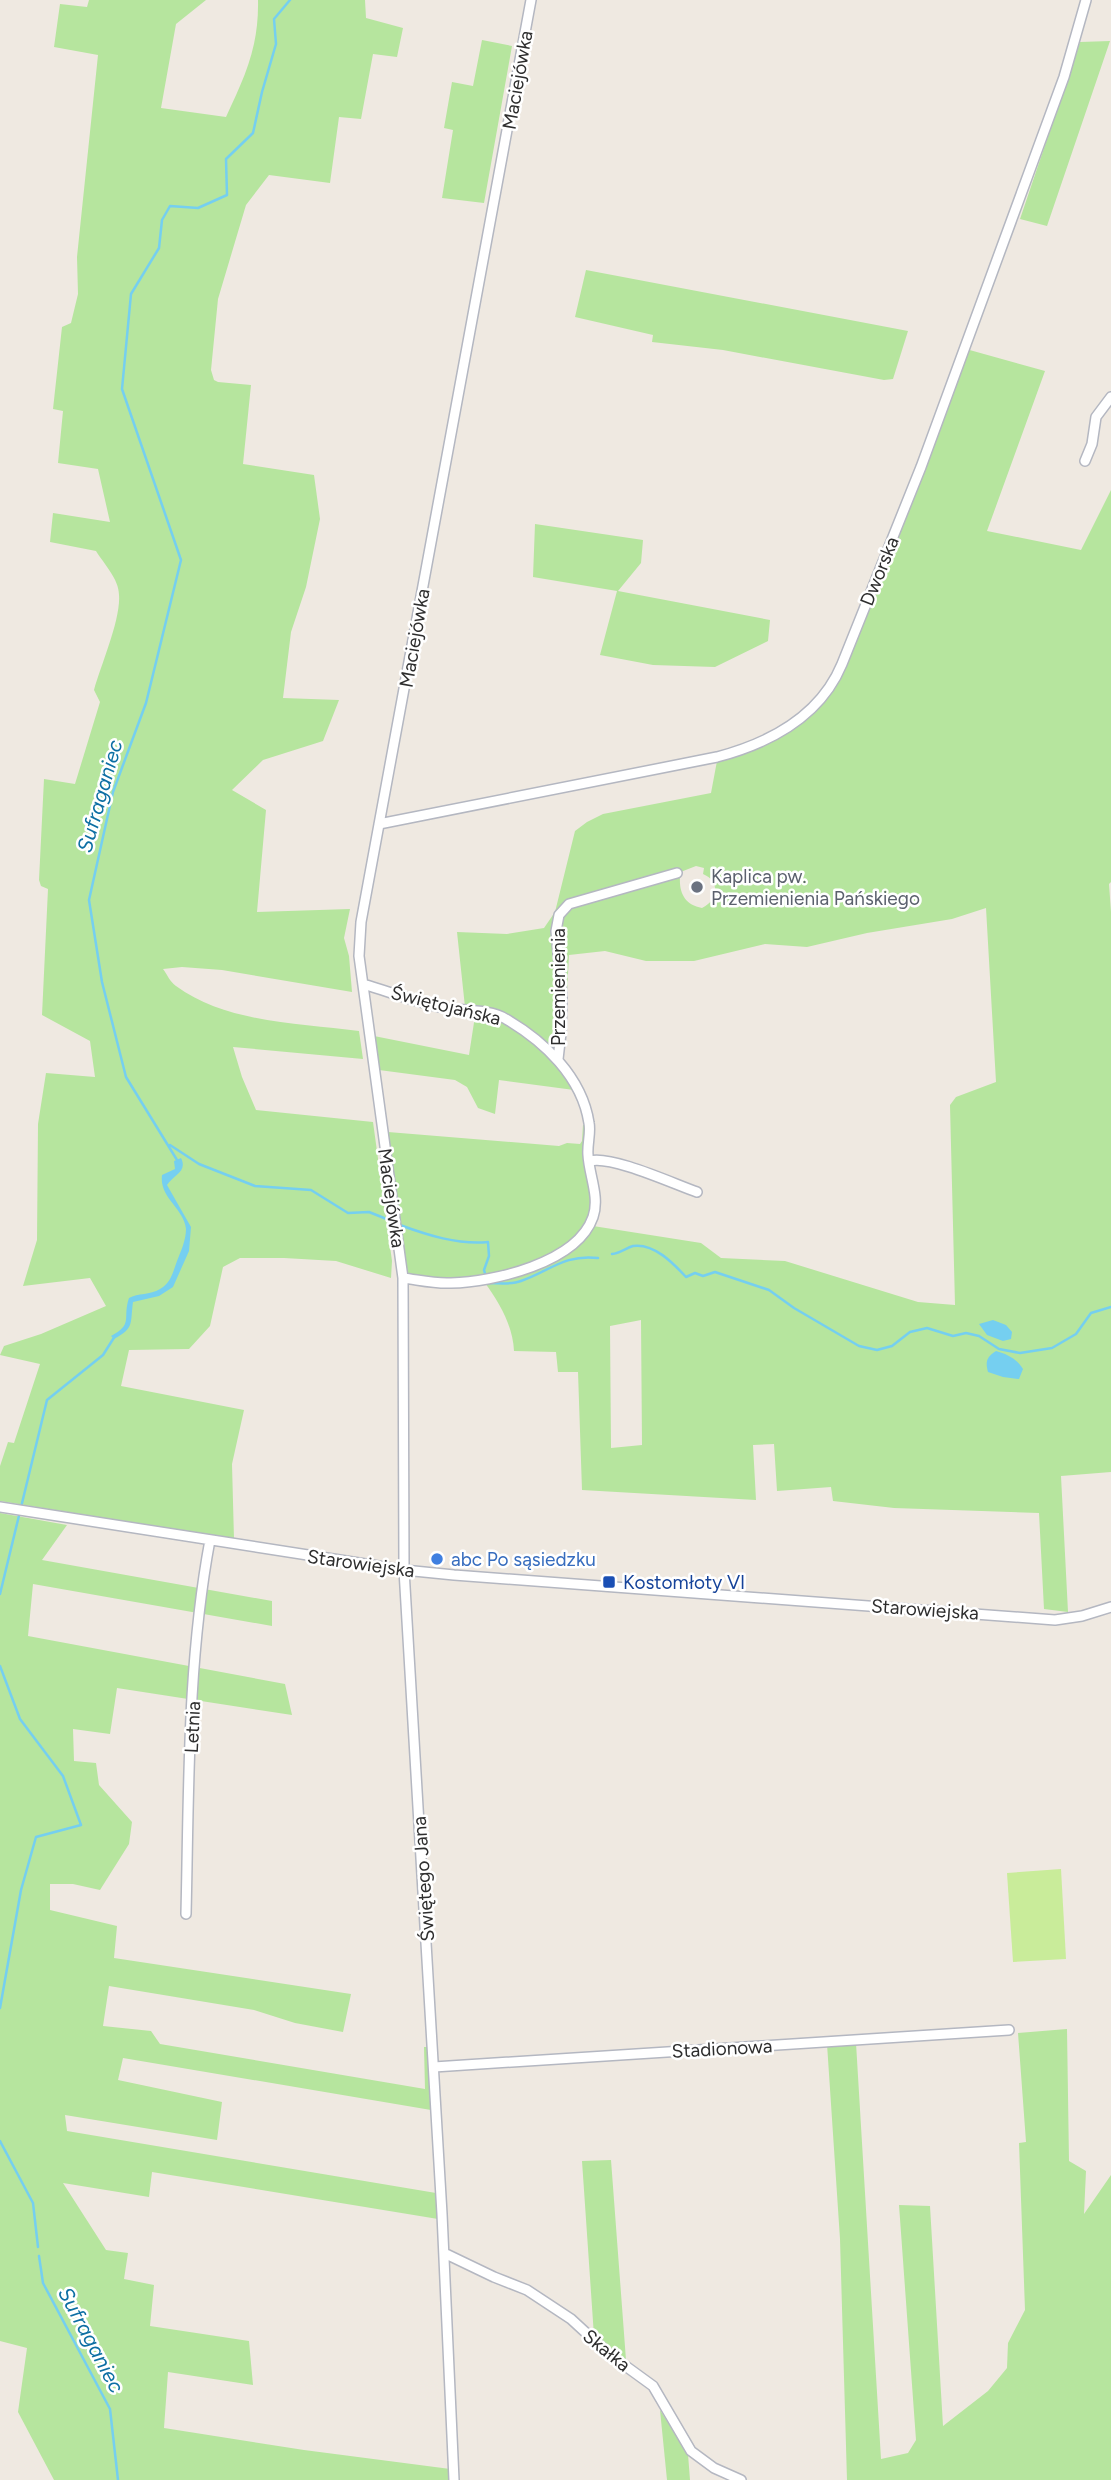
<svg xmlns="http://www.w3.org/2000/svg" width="1111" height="2480" viewBox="0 0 1111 2480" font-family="Figtree,sans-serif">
<rect width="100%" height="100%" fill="#efe9e1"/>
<path fill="#b6e59e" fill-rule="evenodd" d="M 89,0 L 206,0 L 176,24 L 161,108 L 226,117 C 245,76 259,47 258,0 L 365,0 L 366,18 L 403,28 L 397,57 L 373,54 L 361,119 L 339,117 L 330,183 L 269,175 L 246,205 L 218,299 L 211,370 L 214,380 L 218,382 L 251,385 L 243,464 L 314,475 L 320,519 L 306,587 L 291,632 L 283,698 L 339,700 L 323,741 L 263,760 L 232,790 L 266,810 L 257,912 L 350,909 L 344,938 L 349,956 L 352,992 L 222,970 L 182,967 L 163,969 C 167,974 170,982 176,986 C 226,1023 299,1023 359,1031 L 363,1059 L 233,1047 L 242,1077 L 256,1110 L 373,1122 L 392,1261 L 391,1278 L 336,1261 L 284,1258 L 240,1258 L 223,1267 L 210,1326 L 189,1349 L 129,1350 L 121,1386 L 244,1410 L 232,1464 L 234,1539 L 0,1501 L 0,1466 L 8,1442 L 14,1443 L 40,1364 L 0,1355 L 4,1346 L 41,1334 L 106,1306 L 90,1278 L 23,1286 L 37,1240 L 38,1124 L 46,1073 L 95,1077 L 90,1041 L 42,1015 L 48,889 L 41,886 L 39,880 L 44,779 L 75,784 L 100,702 L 94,690 C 101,665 121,619 119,595 C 119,579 104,564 96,551 L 50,542 L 53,513 L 110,522 L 98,469 L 58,463 L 63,411 L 53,409 L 62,327 L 71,323 L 78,294 L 77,257 L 98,55 L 54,47 L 60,4 L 87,7 Z
M 482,40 L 512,46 L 484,203 L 442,198 L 453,130 L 444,128 L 452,82 L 473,86 Z
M 1110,41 L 1047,226 L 1020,219 L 1080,42 Z
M 586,270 L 908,331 L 893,379 L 884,380 L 723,350 L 652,342 L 653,335 L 575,317 Z
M 966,349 L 1045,371 L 987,531 L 1081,550 L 1111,490 L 1111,882 L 1109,884 L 1111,912 L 1111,1472 L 1061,1476 L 1068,1612 L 1044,1609 L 1039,1513 L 894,1508 L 833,1501 L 831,1487 L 777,1491 L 774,1444 L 753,1445 L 756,1500 L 582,1490 L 578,1372 L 558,1372 L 556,1352 L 514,1351 C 513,1326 499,1302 485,1283 C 515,1279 552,1268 576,1248 C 582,1242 588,1233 593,1226 L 701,1243 L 721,1258 L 785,1261 L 918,1302 L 955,1305 L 950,1105 L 956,1097 L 996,1082 L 986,908 L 952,919 L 867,933 L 807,947 L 765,944 L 694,961 L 646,961 L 605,951 L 569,955 L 566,1012 L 561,1008 L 557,1040 L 554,1045 L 547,1045 L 512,1020 L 465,1007 L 457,932 L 507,934 L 544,928 L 555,912 L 575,831 L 587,822 L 603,814 L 711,793 L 717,761 L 754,750 L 778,739 L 835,689 ZM 696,866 L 704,868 L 703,874 C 720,881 719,900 702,908 C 685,905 679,893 680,877 L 678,873 ZM 641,1320 L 642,1445 L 611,1448 L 610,1326 Z
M 535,524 L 643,540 L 641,563 L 618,591 L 770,620 L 768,641 L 715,667 L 653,665 L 600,655 L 617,591 L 533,577 Z
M 489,1015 C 523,1032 556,1055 574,1090 L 499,1080 L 495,1114 L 478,1108 L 467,1087 L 455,1080 L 379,1070 L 374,1036 L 469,1055 L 475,1016 Z
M 583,1125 L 586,1125 C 585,1135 584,1146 585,1157 C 586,1174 595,1198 590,1215 C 577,1257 489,1281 451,1280 C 437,1279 422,1276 408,1275 L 388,1132 L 559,1146 L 567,1143 L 580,1144 L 582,1141 Z
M 0,1513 L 67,1525 L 42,1560 L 272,1601 L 272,1626 L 33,1584 L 28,1636 L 285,1684 L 292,1715 L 117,1688 L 110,1734 L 73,1729 L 74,1761 L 96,1763 L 99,1785 L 132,1822 L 129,1844 L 100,1890 L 73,1884 L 50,1884 L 50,1910 L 117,1926 L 114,1958 L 351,1994 L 343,2032 L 295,2023 L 254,2010 L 109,1986 L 103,2026 L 151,2031 L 160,2044 L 425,2089 L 424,2047 L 428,2047 L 431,2110 L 123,2058 L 118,2080 L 222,2102 L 217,2140 L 65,2115 L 67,2131 L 436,2193 L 438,2219 L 152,2172 L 149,2197 L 63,2183 L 106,2250 L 128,2253 L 124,2279 L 154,2285 L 150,2326 L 249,2341 L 253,2385 L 168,2372 L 164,2428 L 304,2450 L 458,2470 L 459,2480 L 54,2480 L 18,2412 L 27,2348 L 0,2341 Z
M 1067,2029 L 1069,2161 L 1086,2171 L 1084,2214 L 1111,2175 L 1111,2480 L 847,2480 L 840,2239 L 827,2044 L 856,2043 L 881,2459 L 908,2453 L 916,2440 L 899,2205 L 930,2206 L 943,2426 L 988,2391 L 1007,2368 L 1008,2343 L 1025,2310 L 1019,2143 L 1026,2142 L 1018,2033 Z
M 611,2160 L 626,2360 L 594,2336 L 582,2161 Z
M 660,2410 L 688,2454 L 690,2480 L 667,2480 Z"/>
<path fill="#c9ec9a" d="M 1061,1869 L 1066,1959 L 1013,1962 L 1007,1873 Z"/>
<path fill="#75cff0" d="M 181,1158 C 188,1172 173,1175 167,1185 L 191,1227 L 189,1251 L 173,1287 L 159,1296 L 133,1302 C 130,1323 135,1328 114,1339 L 111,1336 C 134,1324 122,1318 129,1298 C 138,1293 150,1295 160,1289 C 171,1283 173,1272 177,1261 C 181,1251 186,1240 186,1229 C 184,1208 159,1198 162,1175 L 175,1169 L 174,1161 Z
M 993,1320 L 1006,1325 L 1012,1332 L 1011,1339 L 1003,1341 L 987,1335 L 979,1324 Z
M 996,1351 C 1007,1354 1017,1359 1023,1369 L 1019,1379 L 1003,1377 L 988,1372 C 985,1361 987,1357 996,1351 Z"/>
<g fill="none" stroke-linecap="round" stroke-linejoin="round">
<path stroke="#75cff0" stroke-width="2.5" d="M 170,1145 L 199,1164 L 255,1186 L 311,1190 L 348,1213 L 369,1212 L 394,1222
M 177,1160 L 126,1077 L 102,982 L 89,900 L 113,792 L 146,703 L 181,560 L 122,389 L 131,294 L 159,248 L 162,220 L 170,206 L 198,208 L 227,195 L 226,159 L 253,133 L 262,92 L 276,44 L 274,19 L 290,0
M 400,1225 C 427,1235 458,1245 488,1242 L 489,1256 L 484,1270 L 486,1277
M 612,1254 C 620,1253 626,1248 633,1246 C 654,1243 673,1263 686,1277 L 695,1273 L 703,1276 L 715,1272 L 769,1290 L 794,1308 L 859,1346 L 877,1350 L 892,1346 L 910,1332 L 927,1328 L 953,1336 L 966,1333 L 979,1336 L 999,1349 L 1020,1353 L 1052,1348 L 1076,1334 L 1091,1313 L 1111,1307
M 488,1283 C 499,1283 511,1285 521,1281 C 550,1271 564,1254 598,1258
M 0,1594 L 47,1400 L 103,1355 L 115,1336
M 0,1666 L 20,1719 L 63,1776 L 81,1825 L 36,1837 L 21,1890 L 0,2008
M 0,2141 L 33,2203 L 38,2247
M 39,2256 L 43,2283 L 110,2409 L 118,2480"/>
<defs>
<path id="street" d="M 1085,461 L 1092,444 L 1096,417 L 1111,397
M 379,824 L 717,757 C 770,743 820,717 842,664 L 921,467 L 1064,77 L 1086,0
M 363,984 C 390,992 416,1002 444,1008 C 463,1011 490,1009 506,1019 C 544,1041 582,1077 589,1123 C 591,1133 587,1144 588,1155 C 589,1175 600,1197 593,1217 C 577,1263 493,1282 451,1283 C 435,1284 419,1280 403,1278
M 558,1059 L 561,1033 L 562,996 L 556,931 L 559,915 L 569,904 L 677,873
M 590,1161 C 611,1155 674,1184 697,1192
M 0,1507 L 404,1570 L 454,1575 L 1055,1620 L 1082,1616 L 1111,1607
M 186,1914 C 189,1790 187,1663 210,1540
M 434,2067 L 1009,2030
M 444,2253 L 494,2277 L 527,2290 L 571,2319 L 609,2354 L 653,2386 L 691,2451 L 714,2468 L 741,2480
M 454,2480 L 442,2214 L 404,1570 L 403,1278 L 359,956 L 361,922 L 531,0"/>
</defs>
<use href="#street" stroke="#b4b7c1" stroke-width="12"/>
<use href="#street" stroke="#fff" stroke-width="9"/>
</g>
<circle fill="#6b7280" stroke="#fff" stroke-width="2.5" cx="697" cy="887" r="7"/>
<circle fill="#3f7fe0" stroke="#fff" stroke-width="2.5" cx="437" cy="1559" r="7"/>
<rect fill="#1a4fb4" stroke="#fff" stroke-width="2.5" x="602" y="1575" width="14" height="14" rx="3.5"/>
<g text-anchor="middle" stroke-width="5" stroke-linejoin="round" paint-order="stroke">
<g font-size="19" fill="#2e2e2e" stroke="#fff">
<text transform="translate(517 80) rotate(-80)" y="7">Maciejówka</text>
<text transform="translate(879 571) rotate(-68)" y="7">Dworska</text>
<text transform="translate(414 638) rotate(-80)" y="7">Maciejówka</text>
<text transform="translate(558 987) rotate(-90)" y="7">Przemienienia</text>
<text transform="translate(446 1005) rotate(14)" y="7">Świętojańska</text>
<text transform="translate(392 1198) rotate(82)" y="7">Maciejówka</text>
<text transform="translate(361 1563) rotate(8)" y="7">Starowiejska</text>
<text transform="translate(925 1609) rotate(4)" y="7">Starowiejska</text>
<text transform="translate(192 1727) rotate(-87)" y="7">Letnia</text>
<text transform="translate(423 1879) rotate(-94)" y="7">Świętego Jana</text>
<text transform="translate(722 2048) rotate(-3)" y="7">Stadionowa</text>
<text transform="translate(607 2350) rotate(39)" y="7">Skałka</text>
</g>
<g font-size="19" fill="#5b616d" stroke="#fff" text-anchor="start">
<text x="711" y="883">Kaplica pw.<tspan x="711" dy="22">Przemienienia Pańskiego</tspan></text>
</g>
<g font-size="19" fill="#366cbe" stroke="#fff" text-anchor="start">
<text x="451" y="1566">abc Po sąsiedzku</text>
</g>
<g font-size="19" fill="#164399" stroke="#fff" text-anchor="start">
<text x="623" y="1589">Kostomłoty VI</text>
</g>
<g font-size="21" font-style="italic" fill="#0d6fa3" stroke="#fff">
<text transform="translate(100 796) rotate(-74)" y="7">Sufraganiec</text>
<text transform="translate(91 2340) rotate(62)" y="7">Sufraganiec</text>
</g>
</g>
</svg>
